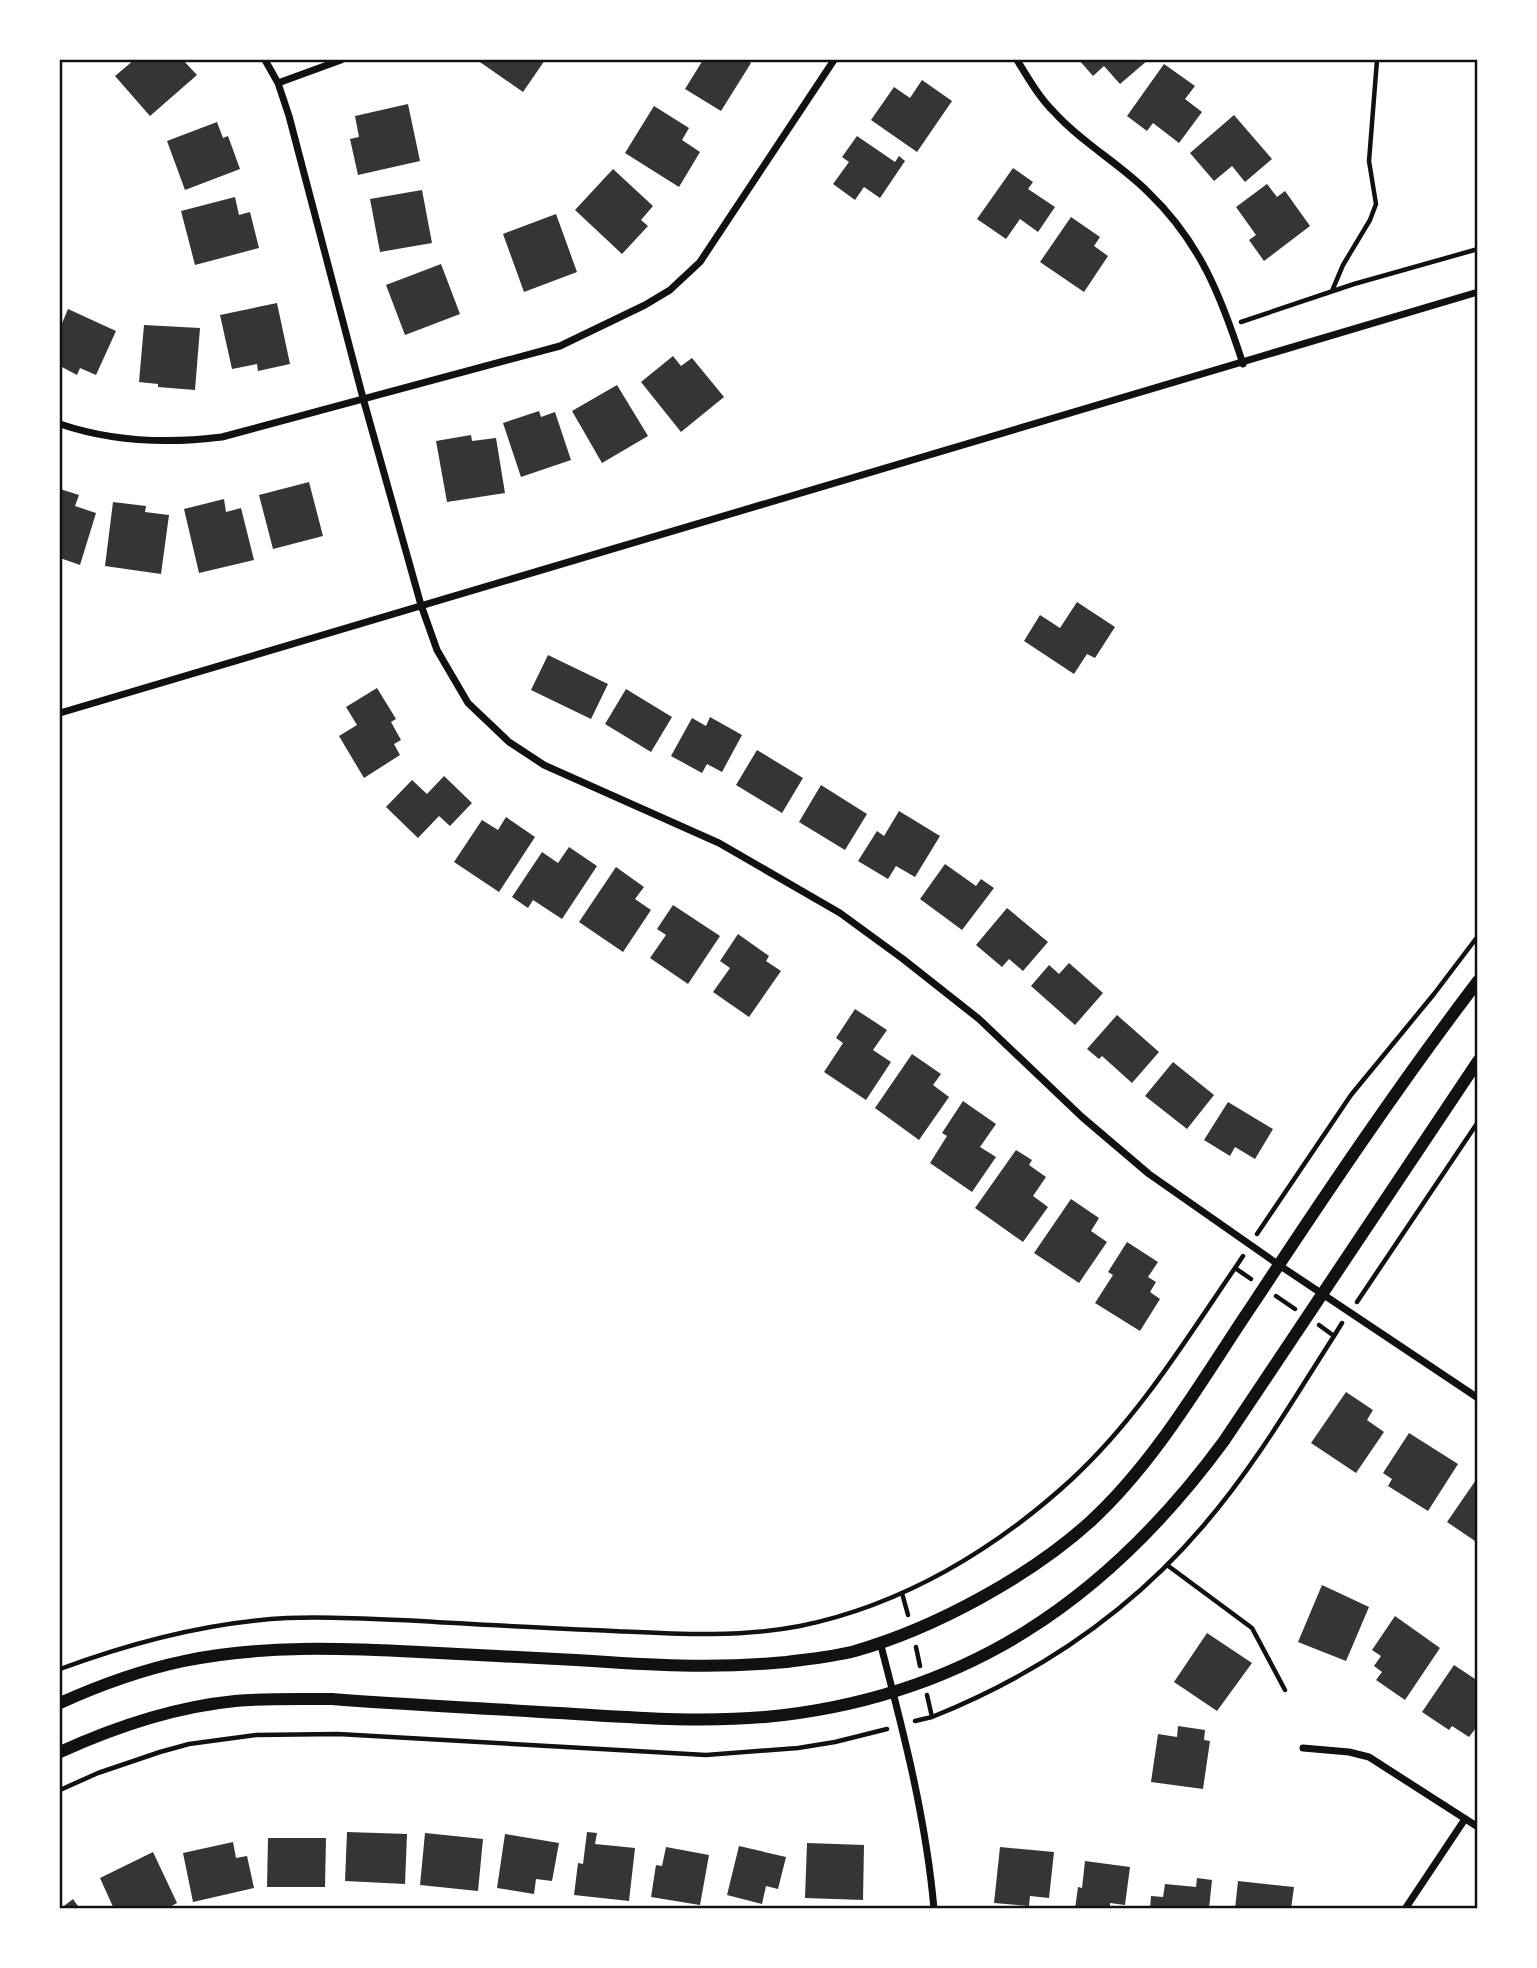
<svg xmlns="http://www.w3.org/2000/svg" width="1537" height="1968" viewBox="0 0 1537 1968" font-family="Barlow,sans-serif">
<rect width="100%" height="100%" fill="#fff"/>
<path fill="#353535" d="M 134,60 L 183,60 L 197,75 L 150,116 L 115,76 Z
M 477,60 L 545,60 L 523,92 Z
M 703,60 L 746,60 L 751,63 L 721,111 L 685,89 Z
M 1079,60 L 1148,60 L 1120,84 L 1104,66 L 1093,76 Z
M 1164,64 L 1195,86 L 1185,99 L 1202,112 L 1179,143 L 1153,123 L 1147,131 L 1127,116 Z
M 922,80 L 952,101 L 917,152 L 871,120 L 894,87 L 910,98 Z
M 408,104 L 420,161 L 358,175 L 350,139 L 359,137 L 355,116 Z
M 654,106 L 689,128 L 682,140 L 700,152 L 679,187 L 625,153 Z
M 1234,115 L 1272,159 L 1245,182 L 1232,166 L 1214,181 L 1190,153 Z
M 217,122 L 223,138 L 228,136 L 240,169 L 185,190 L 167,141 Z
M 857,136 L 895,162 L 899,156 L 905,161 L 880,198 L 864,187 L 855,200 L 833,184 L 849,162 L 842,157 Z
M 1013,168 L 1033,182 L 1028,189 L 1055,207 L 1038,232 L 1020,219 L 1006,239 L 977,219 Z
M 613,169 L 653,206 L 641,220 L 648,226 L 622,254 L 575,210 Z
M 1267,184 L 1277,197 L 1285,191 L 1310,226 L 1264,261 L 1249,240 L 1256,235 L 1236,207 Z
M 422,190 L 432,243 L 380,252 L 370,199 Z
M 235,197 L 239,215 L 250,212 L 259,248 L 195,265 L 181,211 Z
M 556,214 L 577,272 L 524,292 L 503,234 Z
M 1071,217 L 1100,237 L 1094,246 L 1108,256 L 1084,292 L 1040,262 Z
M 441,264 L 460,314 L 405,335 L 386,285 Z
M 277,303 L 290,364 L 258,371 L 257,364 L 232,369 L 220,315 Z
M 68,309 L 116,331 L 96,375 L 80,368 L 77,375 L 60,366 L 60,328 Z
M 144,325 L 200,328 L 195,390 L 158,387 L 158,384 L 139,382 Z
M 673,356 L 681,366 L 692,358 L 724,397 L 681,432 L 641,382 Z
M 617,385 L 648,436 L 602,463 L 572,411 Z
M 539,411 L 541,417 L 555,412 L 571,460 L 521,477 L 503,423 Z
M 471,435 L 472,441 L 496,438 L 505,493 L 447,502 L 436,441 Z
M 309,482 L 323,536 L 273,549 L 259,495 Z
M 60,489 L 79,495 L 75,506 L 96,513 L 80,565 L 60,558 Z
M 224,499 L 226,512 L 241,508 L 254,560 L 199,573 L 184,509 Z
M 113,502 L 146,506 L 145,512 L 169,515 L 161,574 L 105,566 Z
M 1077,602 L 1115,627 L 1095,658 L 1087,654 L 1074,674 L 1024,641 L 1040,615 L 1060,628 Z
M 548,655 L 608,684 L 591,719 L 531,690 Z
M 377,688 L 396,719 L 391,722 L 401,740 L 394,744 L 400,755 L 364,778 L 339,736 L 357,725 L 346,707 Z
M 626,689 L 672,717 L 651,752 L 605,724 Z
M 710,717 L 742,735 L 722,772 L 707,764 L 702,773 L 671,756 L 692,718 L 706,726 Z
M 757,750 L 803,778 L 782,813 L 736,785 Z
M 444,776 L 472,803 L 450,826 L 439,816 L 418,838 L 386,807 L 412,780 L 427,794 Z
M 821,785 L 867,814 L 845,850 L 799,822 Z
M 899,811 L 940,836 L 915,877 L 896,866 L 888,879 L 858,861 L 877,831 L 884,836 Z
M 506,817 L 535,837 L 499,892 L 454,862 L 482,820 L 498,830 Z
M 569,847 L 597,866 L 562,919 L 533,900 L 528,908 L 512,897 L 542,852 L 558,863 Z
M 945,864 L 976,886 L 981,879 L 994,888 L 962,930 L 920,899 Z
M 616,867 L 644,887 L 635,899 L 651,910 L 623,952 L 579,922 Z
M 673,905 L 720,936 L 688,984 L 650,958 L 666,935 L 657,929 Z
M 1007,908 L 1048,942 L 1023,971 L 1009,959 L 1002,967 L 976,945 Z
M 738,934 L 769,956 L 766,961 L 781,971 L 749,1017 L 713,992 L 730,968 L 720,961 Z
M 1069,963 L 1103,993 L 1075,1025 L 1031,986 L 1049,965 L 1059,974 Z
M 855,1009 L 887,1030 L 873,1050 L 891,1062 L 866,1100 L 824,1072 L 843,1043 L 836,1038 Z
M 1117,1015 L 1159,1052 L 1132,1083 L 1102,1056 L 1099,1059 L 1087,1049 Z
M 912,1054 L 941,1074 L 933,1085 L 949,1097 L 919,1140 L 875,1108 Z
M 1173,1062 L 1214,1095 L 1187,1129 L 1145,1096 Z
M 963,1101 L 996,1124 L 980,1147 L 996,1157 L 972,1192 L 930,1163 L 947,1136 L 942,1133 Z
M 1228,1102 L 1273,1129 L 1255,1159 L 1235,1147 L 1230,1156 L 1204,1140 Z
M 1016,1150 L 1032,1160 L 1029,1165 L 1046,1177 L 1033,1196 L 1048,1207 L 1023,1242 L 975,1208 Z
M 1071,1199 L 1099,1218 L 1091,1231 L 1107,1242 L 1079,1283 L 1034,1253 Z
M 1127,1242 L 1158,1262 L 1148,1277 L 1156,1282 L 1150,1292 L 1160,1299 L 1140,1331 L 1095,1303 L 1113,1275 L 1108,1272 Z
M 1346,1392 L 1373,1410 L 1367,1420 L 1384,1432 L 1356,1473 L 1311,1443 Z
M 1409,1433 L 1458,1464 L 1428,1511 L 1388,1486 L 1392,1479 L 1383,1473 Z
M 1478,1477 L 1478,1543 L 1447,1522 Z
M 1322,1585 L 1369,1607 L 1346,1661 L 1298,1642 Z
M 1395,1616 L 1440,1648 L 1405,1700 L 1376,1680 L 1382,1672 L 1374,1666 L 1381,1656 L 1372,1650 Z
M 1207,1633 L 1252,1663 L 1217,1711 L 1174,1682 Z
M 1454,1665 L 1478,1681 L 1478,1725 L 1469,1737 L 1452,1726 L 1449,1730 L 1422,1712 Z
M 1178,1726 L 1205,1730 L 1204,1740 L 1210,1741 L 1203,1789 L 1151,1782 L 1158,1734 L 1177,1737 Z
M 347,1832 L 407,1834 L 405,1884 L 345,1881 Z
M 587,1832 L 597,1833 L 595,1844 L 635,1848 L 629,1901 L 574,1895 L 578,1863 L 583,1864 Z
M 425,1833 L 483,1839 L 478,1891 L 420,1885 Z
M 505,1834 L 559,1843 L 552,1881 L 536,1879 L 534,1894 L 497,1888 Z
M 268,1838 L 326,1838 L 325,1887 L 267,1887 Z
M 233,1842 L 236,1858 L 247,1856 L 254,1888 L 193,1902 L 183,1853 Z
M 807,1843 L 864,1845 L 863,1900 L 805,1898 Z
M 739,1846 L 786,1857 L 778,1889 L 766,1886 L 762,1904 L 727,1895 Z
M 666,1847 L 709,1855 L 700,1905 L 651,1897 L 656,1865 L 662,1866 Z
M 1000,1847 L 1054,1852 L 1049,1898 L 1030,1896 L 1029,1906 L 994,1903 Z
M 153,1852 L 177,1903 L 166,1909 L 114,1909 L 100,1878 Z
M 1085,1861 L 1130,1867 L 1125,1905 L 1110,1903 L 1110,1909 L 1075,1909 L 1078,1887 L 1082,1888 Z
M 1197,1878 L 1212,1880 L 1209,1909 L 1150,1909 L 1151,1896 L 1163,1897 L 1165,1884 L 1196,1887 Z
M 1238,1881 L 1294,1887 L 1291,1909 L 1235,1909 Z
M 73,1899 L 80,1909 L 60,1909 Z"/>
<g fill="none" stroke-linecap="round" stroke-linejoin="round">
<path stroke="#111" stroke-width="4.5" d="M 1332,291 L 1343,265 L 1370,220 L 1376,204 L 1369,161 L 1377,60
M 1241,322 L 1354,284 L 1478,249
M 1257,1234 L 1351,1095 L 1434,994 L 1478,936
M 1243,1256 L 1235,1268 L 1251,1279
M 1276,1296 L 1295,1309
M 1357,1302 L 1478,1122
M 1319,1325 L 1334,1336 L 1342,1323
M 1167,1565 L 1252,1628 L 1285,1690
M 902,1593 L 908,1615
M 916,1647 L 920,1666
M 60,1669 C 133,1642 208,1622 287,1618 C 331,1616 376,1619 420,1621 C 484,1625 549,1628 613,1631 C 676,1634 738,1638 800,1626 C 903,1605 996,1549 1072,1479 C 1138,1418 1185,1341 1235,1268
M 932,1717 C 1037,1675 1131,1611 1204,1525 C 1254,1467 1293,1400 1334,1336
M 915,1721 L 932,1717 L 927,1695
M 60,1790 L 98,1773 L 160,1752 L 189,1744 L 256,1735 L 338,1734 L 706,1755 L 798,1748 L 835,1742 L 887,1729"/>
<path stroke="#111" stroke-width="7" d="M 265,60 L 278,83 L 289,116 L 363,398 L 421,605 L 437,650 L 468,703 L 509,742 L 544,765 L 719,843 L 840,913 L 903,959 L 979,1019 L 1082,1117 L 1149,1174 L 1279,1265 L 1478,1398
M 1017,60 C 1028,78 1039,97 1054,112 C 1082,143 1119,163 1148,192 C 1200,242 1221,296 1243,364
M 278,83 L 341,60
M 60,424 C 113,442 166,444 222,437 L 560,346 L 645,305 L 670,290 L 700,262 L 834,60
M 60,713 C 532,572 1006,436 1478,292
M 880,1642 C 903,1730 926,1818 934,1909
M 1303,1748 L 1349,1752 L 1369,1757 L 1478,1827
M 1405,1909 L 1465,1819"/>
<path stroke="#111" stroke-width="12" d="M 60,1703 C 100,1685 141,1670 184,1661 C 262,1645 340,1648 419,1652 C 471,1655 524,1657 576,1660 C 647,1665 715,1669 786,1662 C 809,1659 832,1657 855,1651 C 935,1628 1029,1577 1091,1521 C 1157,1460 1203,1378 1253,1304 C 1325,1195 1398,1086 1478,981
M 60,1752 C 115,1727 174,1707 235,1701 C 267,1698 300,1699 332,1699 C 408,1705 483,1708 559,1713 C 627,1717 696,1723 765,1717 C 965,1698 1107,1600 1224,1441 L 1478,1061"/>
</g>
<rect width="1537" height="1968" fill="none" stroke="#ffffff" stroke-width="122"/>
<rect x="61" y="61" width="1415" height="1846" fill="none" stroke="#111" stroke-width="2.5"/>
</svg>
